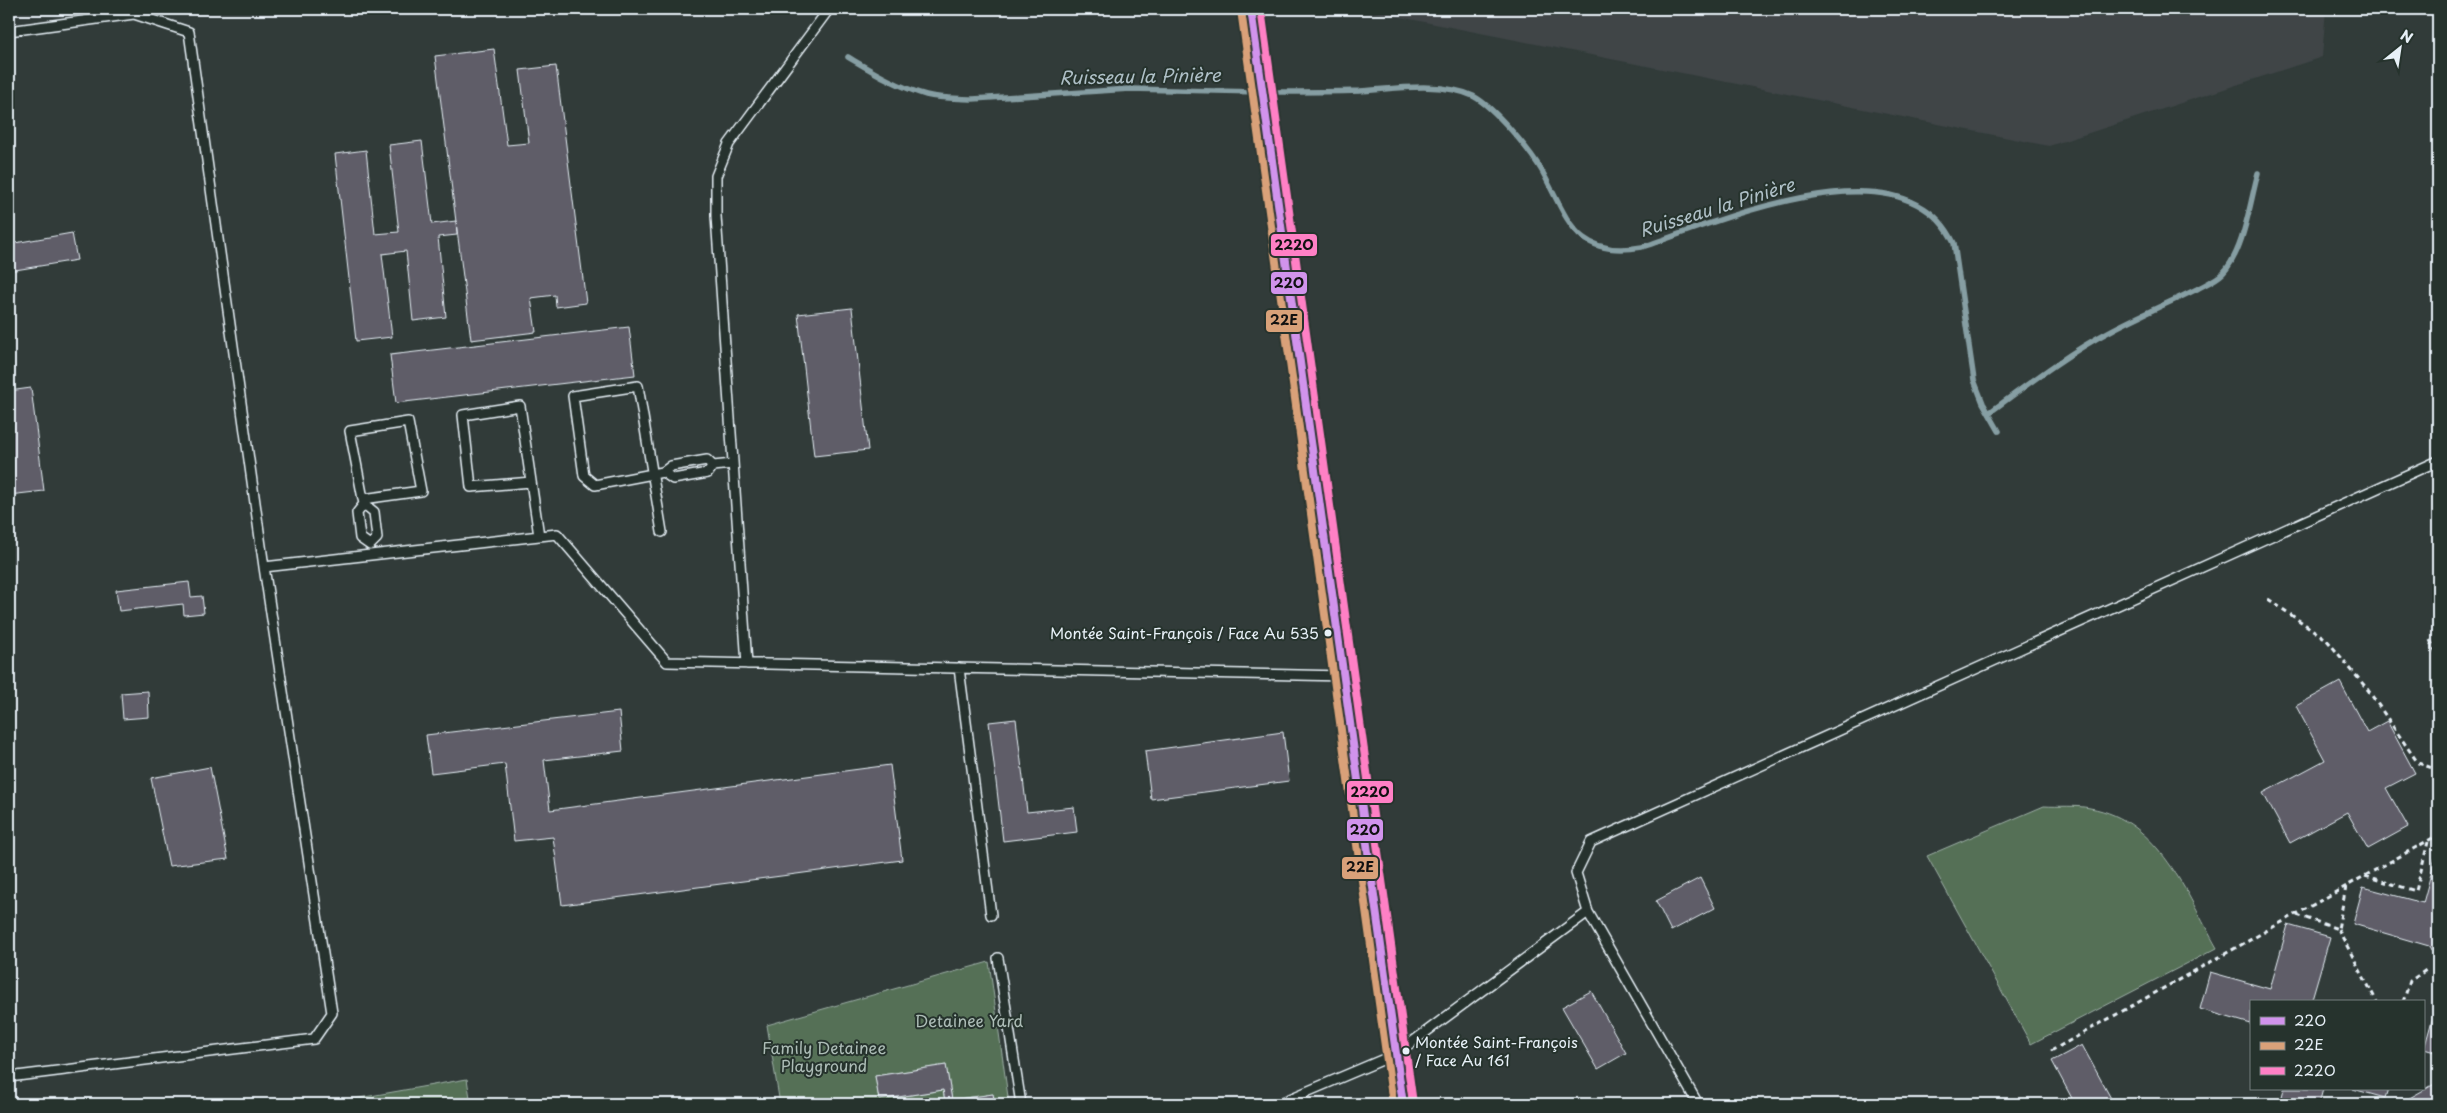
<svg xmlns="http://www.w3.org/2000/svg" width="2447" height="1113" viewBox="0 0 2447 1113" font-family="'Playpen Sans',sans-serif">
<rect width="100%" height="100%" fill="#313b39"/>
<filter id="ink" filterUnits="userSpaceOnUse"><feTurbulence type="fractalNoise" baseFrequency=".02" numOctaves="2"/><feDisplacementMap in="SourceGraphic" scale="10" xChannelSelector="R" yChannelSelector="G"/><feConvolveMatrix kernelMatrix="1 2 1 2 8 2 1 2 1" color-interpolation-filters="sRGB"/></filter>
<g filter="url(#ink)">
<path fill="#3f4547" d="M 1359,9 L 2326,9 L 2322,57 L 2049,146 Z"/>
<path fill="#546f56" stroke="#9eb0a7" d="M 2044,806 C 2059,807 2076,805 2090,808 C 2160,820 2186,894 2217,948 L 2031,1044 L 1927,856 Z
M 989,962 L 1009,1104 L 995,1104 L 993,1094 L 952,1100 L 946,1065 L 875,1076 L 879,1100 L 943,1090 L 945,1101 L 920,1104 L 780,1104 L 767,1025 Z
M 467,1079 L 471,1104 L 325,1104 Z"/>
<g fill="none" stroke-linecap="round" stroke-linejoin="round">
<path stroke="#869ea3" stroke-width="5.5" d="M 848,57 C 872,71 898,87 926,95 C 941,99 958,98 973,99 L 1130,89 L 1259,92
M 1268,92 C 1299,92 1329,92 1360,91 C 1393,89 1442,81 1473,96 C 1494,107 1530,150 1542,171 C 1568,219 1575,259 1642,247 C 1721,221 1905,139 1954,243 L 1974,380 L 1983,403 L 1999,431
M 1989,413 C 2028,384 2068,353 2112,330 C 2140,315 2169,303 2197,289 C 2206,284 2216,280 2223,273 C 2244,251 2250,202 2258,173"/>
</g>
<path fill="#5f5d68" stroke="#e8f1f8" d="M 494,49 L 507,145 L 529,143 L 520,70 L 556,66 L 586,303 L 556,307 L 555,295 L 531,298 L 536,332 L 471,340 L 435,56 Z
M 422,141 L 432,224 L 456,221 L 457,235 L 438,237 L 446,317 L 413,321 L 406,251 L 382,254 L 392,337 L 356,341 L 335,154 L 366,150 L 375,234 L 399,232 L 389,145 Z
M 72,233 L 77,260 L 9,271 L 9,244 Z
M 852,308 L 868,450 L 814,456 L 798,314 Z
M 629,327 L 635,375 L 396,403 L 390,355 Z
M 31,388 L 44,491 L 9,495 L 9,391 Z
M 189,582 L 191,597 L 202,596 L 204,613 L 184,615 L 183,604 L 119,611 L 116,590 Z
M 2340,682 L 2367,732 L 2387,721 L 2415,773 L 2386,788 L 2408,827 L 2368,849 L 2347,812 L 2290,843 L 2263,793 L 2325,760 L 2296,706 Z
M 148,691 L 149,717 L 123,719 L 121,693 Z
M 619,712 L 623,751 L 544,760 L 550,810 L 890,765 L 902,860 L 562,905 L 553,837 L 514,841 L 505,764 L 431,773 L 426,735 Z
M 1016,719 L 1027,812 L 1074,807 L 1077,832 L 1003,841 L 989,722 Z
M 1283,732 L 1289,781 L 1151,799 L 1145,751 Z
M 210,767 L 228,859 L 169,866 L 151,778 Z
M 2438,848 L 2438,963 L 2429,946 L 2353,924 L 2363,887 L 2423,903 Z
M 1700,878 L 1715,908 L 1671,931 L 1656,901 Z
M 2288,925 L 2330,937 L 2311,1002 L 2251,1002 L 2251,1024 L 2200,1009 L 2210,972 L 2270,989 Z
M 1591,991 L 1626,1053 L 1598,1069 L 1562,1007 Z
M 2438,999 L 2438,1053 L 2424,1049 Z
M 2082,1045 L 2114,1104 L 2075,1104 L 2052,1061 Z
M 946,1065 L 952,1100 L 945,1101 L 943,1090 L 879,1100 L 875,1076 Z
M 2438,1082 L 2438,1104 L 2399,1104 Z
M 2284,1089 L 2323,1089 L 2319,1104 L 2280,1104 Z
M 2353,1089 L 2388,1089 L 2385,1098 Z
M 993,1094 L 995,1104 L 920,1104 L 952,1100 Z"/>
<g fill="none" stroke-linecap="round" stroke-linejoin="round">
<defs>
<path id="service" d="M 9,31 L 134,14 L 189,32 L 264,567 L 557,534 L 667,662 L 1344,676
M 707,460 L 713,466 L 708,473 L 673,479 L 663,472 L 671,466 Z
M 713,466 L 733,464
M 531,482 L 471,487 L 463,415 L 520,406 L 539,536
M 363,499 L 421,491 L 408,422 L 350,431 L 364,504
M 364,504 L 374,512 L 377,538 L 370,545 L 360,538 L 357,513 Z
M 662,532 L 638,386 L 573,396 L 584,476 L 595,485 L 663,472
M 747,664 L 716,216 L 716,176 L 729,144 L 829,9
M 959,668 L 991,915
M 998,958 L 1021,1104
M 9,1077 L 314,1039 L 332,1013 L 264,567
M 1278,1104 L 1396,1054 L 1588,912
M 1698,1104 L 1588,912 L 1576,873 L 1591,842 L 2438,461"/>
<path id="tertiary" d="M 1251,9 L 1403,1104"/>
</defs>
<use href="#service" stroke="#e8f1f8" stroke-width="12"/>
<use href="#tertiary" stroke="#e8f1f8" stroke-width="26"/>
<path stroke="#e8f1f8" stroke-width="3" stroke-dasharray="5 4" stroke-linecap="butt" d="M 2268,599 L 2326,639 L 2368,690 L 2418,763 L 2438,770
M 2430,640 L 2438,656
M 2365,876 L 2416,891 L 2428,842
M 2297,915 L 2338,929 L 2346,887
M 2338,929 L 2377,1002
M 2403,1002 L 2410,981 L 2426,970
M 2051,1051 L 2438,835"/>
<use href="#service" stroke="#26332d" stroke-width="9"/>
<use href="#tertiary" stroke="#26332d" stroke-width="22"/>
<defs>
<path id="bus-1" d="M 1251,9 L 1403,1104"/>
<path id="bus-2" d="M 1241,10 L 1393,1104"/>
<path id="bus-3" d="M 1261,9 L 1413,1103"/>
</defs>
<use href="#bus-1" stroke="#26332d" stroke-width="11"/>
<use href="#bus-2" stroke="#26332d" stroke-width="11"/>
<use href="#bus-3" stroke="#26332d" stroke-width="11"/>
<use href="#bus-1" stroke="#d193ec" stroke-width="8"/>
<use href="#bus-2" stroke="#d9a179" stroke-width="8"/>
<use href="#bus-3" stroke="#ff80c5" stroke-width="8"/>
</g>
</g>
<g fill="#e8f1f8" stroke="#26332d" stroke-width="2">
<circle cx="1328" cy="633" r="4.5"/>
<circle cx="1406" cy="1051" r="4.5"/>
</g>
<g text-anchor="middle" stroke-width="4" stroke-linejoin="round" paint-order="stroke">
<g font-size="15" fill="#e8f1f8" stroke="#26332d" text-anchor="end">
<text x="1319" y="639">Montée Saint-François / Face Au 535</text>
<text x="1415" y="1048" text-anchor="start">Montée Saint-François<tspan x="1415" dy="18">/ Face Au 161</tspan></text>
</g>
<g font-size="16" fill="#adbdb7" stroke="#26332d">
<text x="969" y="1027">Detainee Yard</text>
<text x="824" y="1054">Family Detainee<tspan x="824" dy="18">Playground</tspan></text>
</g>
<g font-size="18" font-style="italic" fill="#afc0c7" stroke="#26332d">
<text transform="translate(1140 77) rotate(-1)" y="6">Ruisseau la Pinière</text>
<text transform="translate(1717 208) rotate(-17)" y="6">Ruisseau la Pinière</text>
</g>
</g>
<g stroke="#26332d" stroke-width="2">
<rect x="1270" y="233" width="48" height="24" rx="5" fill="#ff80c5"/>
<rect x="1270" y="271" width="38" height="24" rx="5" fill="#d193ec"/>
<rect x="1265" y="309" width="38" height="24" rx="5" fill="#d9a179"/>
<rect x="1346" y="780" width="48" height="24" rx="5" fill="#ff80c5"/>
<rect x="1346" y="818" width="38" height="24" rx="5" fill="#d193ec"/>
<rect x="1341" y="856" width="38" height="24" rx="5" fill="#d9a179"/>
</g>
<g font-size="14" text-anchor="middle" font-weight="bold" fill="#111">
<text x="1294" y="250">222O</text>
<text x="1289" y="288">22O</text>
<text x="1284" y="325">22E</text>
<text x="1370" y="797">222O</text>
<text x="1365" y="835">22O</text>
<text x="1360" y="872">22E</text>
</g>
<rect width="2447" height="1113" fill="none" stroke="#26332d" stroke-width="30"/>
<rect x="15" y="15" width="2417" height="1083" fill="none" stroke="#e8f1f8" stroke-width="2" filter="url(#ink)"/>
<rect x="2250" y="1000" width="175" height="90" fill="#26332d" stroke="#747f7e"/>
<rect x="2260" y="1017" width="25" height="8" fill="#d193ec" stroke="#747f7e"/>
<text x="2294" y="1026" font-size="15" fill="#e8f1f8">22O</text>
<rect x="2260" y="1042" width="25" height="8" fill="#d9a179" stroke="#747f7e"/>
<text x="2294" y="1050" font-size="15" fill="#e8f1f8">22E</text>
<rect x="2260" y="1067" width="25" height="8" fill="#ff80c5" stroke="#747f7e"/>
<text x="2294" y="1076" font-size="15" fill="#e8f1f8">222O</text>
<g transform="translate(2400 48) rotate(30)" stroke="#26332d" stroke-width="4" paint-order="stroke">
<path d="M0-4L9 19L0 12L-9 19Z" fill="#e8f1f8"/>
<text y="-8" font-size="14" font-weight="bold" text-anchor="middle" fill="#e8f1f8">N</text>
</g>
</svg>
